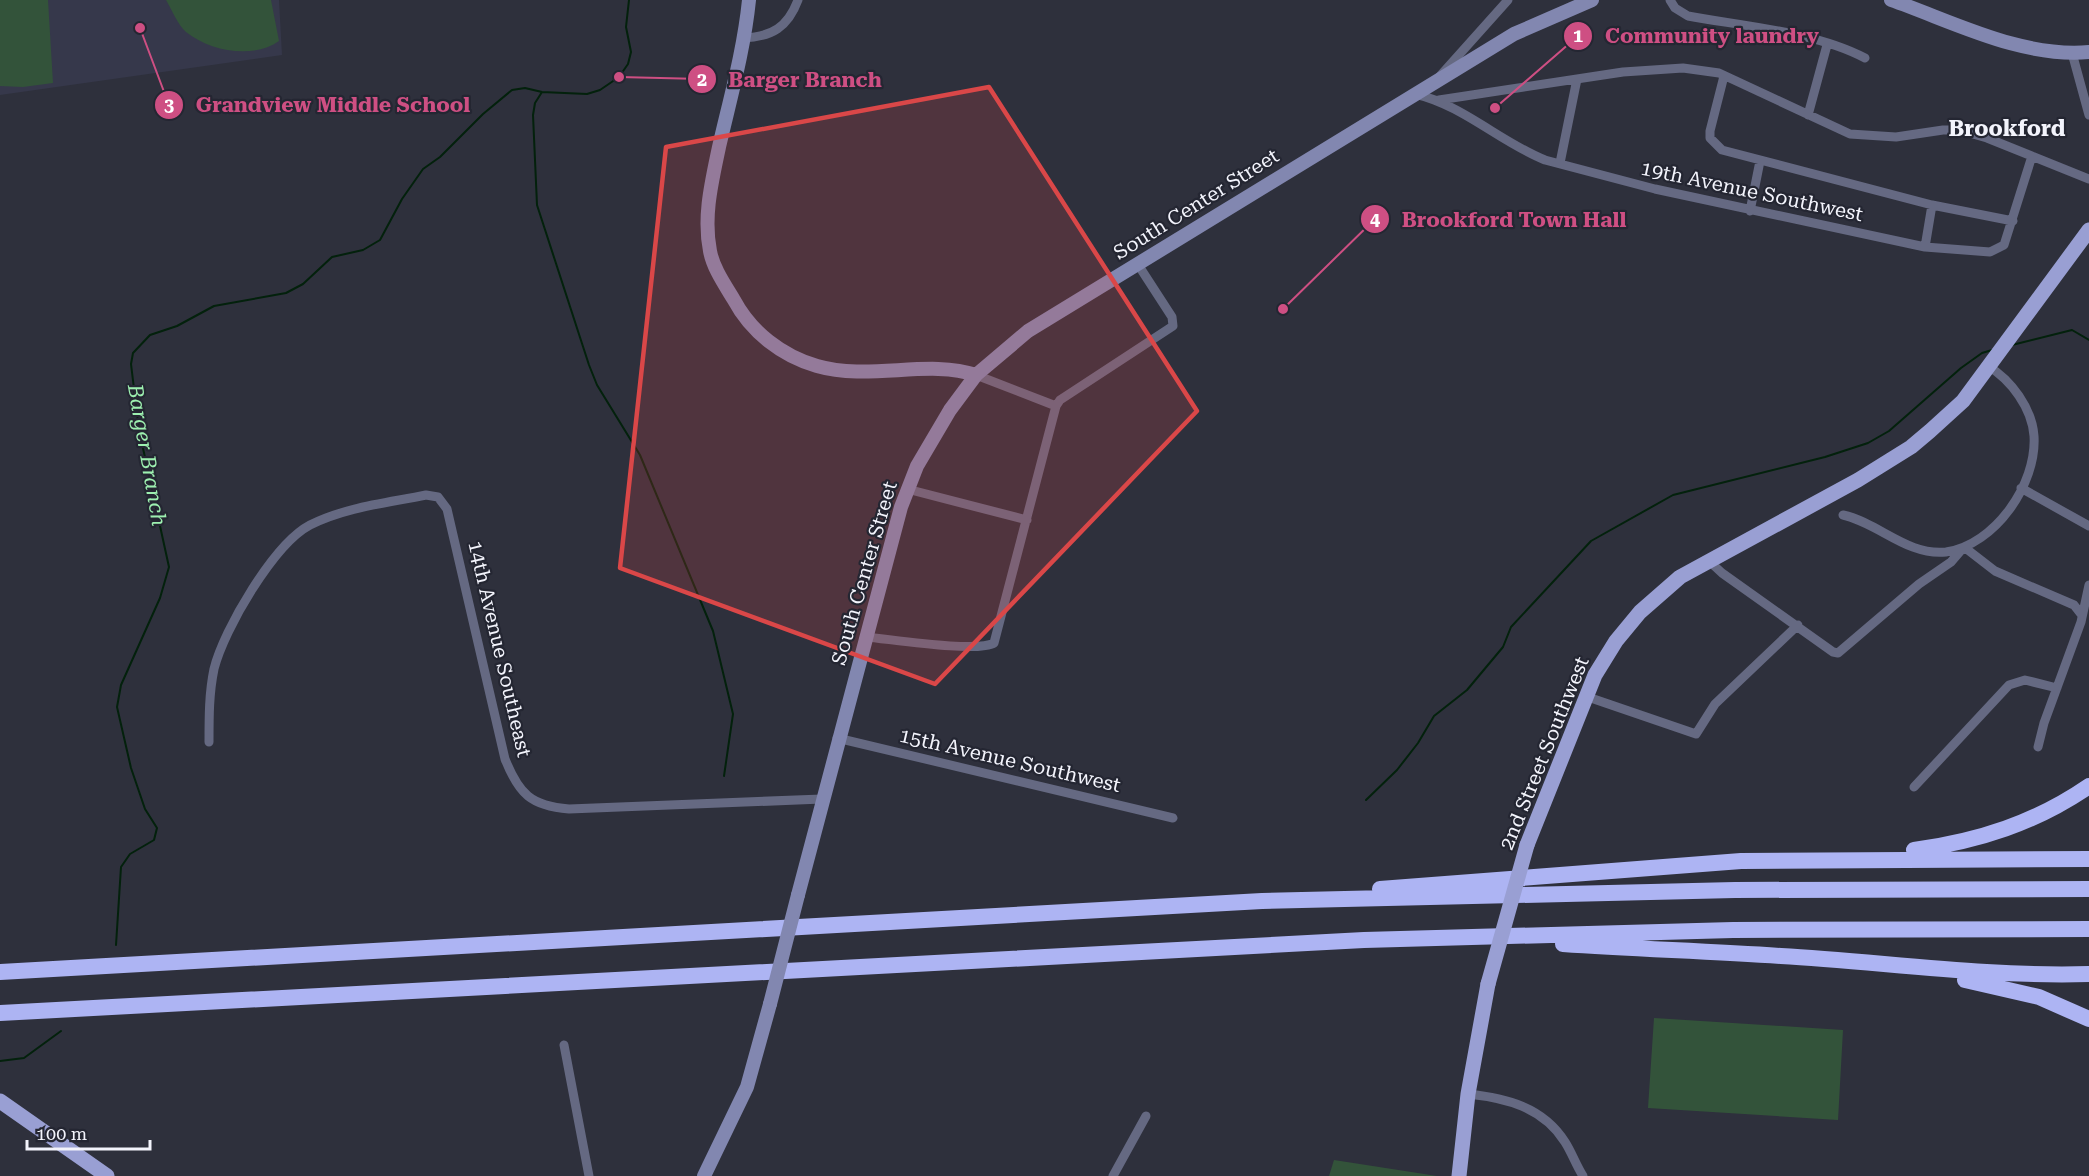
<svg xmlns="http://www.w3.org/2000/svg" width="2089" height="1176" viewBox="0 0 2089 1176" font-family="'Roboto Serif',serif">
<rect width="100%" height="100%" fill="#2e303c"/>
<path fill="#36384b" d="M 0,0 L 279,0 L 282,55 L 0,95 Z"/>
<path fill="#33533a" d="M 0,0 L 48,0 L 53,83 L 23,87 L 0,86 Z
M 166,0 L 271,0 L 279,41 C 254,59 211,52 186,32 C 178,25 172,10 166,0 Z
M 1654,1018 L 1843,1030 L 1838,1120 L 1648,1108 Z
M 1334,1160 L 1437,1176 L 1329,1176 Z"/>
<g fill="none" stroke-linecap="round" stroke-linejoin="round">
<path stroke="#03210c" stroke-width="2" d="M 542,92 L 535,103 L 533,115 L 537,205 L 589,365 L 597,385 L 640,455 L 713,631 L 733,714 L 724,776
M 2012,345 L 2072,330 L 2089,340
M 1366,800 L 1397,770 L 1418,743 L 1434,716 L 1467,690 L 1503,647 L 1511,627 L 1591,541 L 1673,495 L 1825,457 L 1868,443 L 1889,431 L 1961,368 L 1982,353 L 1992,350
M 116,945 L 121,867 L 130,854 L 154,840 L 157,828 L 145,809 L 131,768 L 117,707 L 121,685 L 160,598 L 169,567 L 139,430 L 131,364 L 133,353 L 150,335 L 177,326 L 214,306 L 286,293 L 303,284 L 332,257 L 363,250 L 380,240 L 402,199 L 423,169 L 440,157 L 483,114 L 512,90 L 525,88 L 542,92 L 587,94 L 600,90 L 619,77 L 628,64 L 631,52 L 626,27 L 629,0
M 0,1061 L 24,1058 L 61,1031"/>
<path stroke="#656982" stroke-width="9" d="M 1670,0 L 1675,8 L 1688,16 C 1743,26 1816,32 1865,58
M 743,38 C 772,37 788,27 798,0
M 2072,53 L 2089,115
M 1440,76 L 1508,0
M 1724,76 L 1710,131 L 1710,138 L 1722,150 L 1932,205 L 2013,221
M 1415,94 C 1463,105 1500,142 1545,160 L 1655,189 L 1925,247 L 1990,252 L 2004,245 L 2032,156
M 1439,100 L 1623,72 L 1683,68 L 1719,73 L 1850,134 L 1896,137 L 1943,130 L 1959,130 L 1987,138 L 2089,179
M 1808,115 L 1827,45
M 1560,163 L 1577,79
M 1750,211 L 1760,161
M 1925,247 L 1932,205
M 976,375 L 1056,406
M 2021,488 L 2089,526
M 907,489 L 1027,520
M 1843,515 C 1879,523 1907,556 1946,552 C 1995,545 2037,484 2034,436 C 2032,408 2011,380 1988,366
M 1964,547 L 1995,571 L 2074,605 L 2081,614
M 1708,560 L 1722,573 L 1833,652 L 1838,653 L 1919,584 L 1951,562 L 1963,548
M 866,637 C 890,639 977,653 994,643 L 1056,406 L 1060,400 L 1173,326 L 1172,317 L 1137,263
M 1585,696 L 1696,734 L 1715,704 L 1798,625
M 837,738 L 1173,818
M 209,742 C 209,717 209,693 214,669 C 224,629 274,544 310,525 C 346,507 387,503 426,495 L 438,497 L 447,509 L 505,759 C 519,794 531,806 569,809 L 822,799
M 2038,747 L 2044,723 L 2081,622 L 2089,585
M 1914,787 L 2009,685 L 2025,680 L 2057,688
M 564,1045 L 589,1176
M 1468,1094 C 1506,1098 1543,1107 1565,1142 C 1572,1153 1576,1165 1583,1176
M 1113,1176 L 1146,1116"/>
<path stroke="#8287b0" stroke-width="14" d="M 749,0 C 744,50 730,99 719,147 C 712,181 703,216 710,251 C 713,268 725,285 734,300 C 751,332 782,356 817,366 C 869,381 929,359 976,375
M 1891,0 C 1954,22 2021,58 2089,52
M 798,895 L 901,507 L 917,466 L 950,410 L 976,375 L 1028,331 L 1514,34 L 1592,0
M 704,1176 L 747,1087 L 770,1004"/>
<path stroke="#999fd3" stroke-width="15" d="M 1527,845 L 1595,675 L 1616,641 L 1640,612 L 1680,577 L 1858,480 L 1911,447 L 1930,431 L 1963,401 L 2089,230
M 0,1101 L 107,1176
M 1459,1176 L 1468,1094 L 1488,984"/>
<path stroke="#adb4f3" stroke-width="16" d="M 1914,850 C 1979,841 2035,823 2089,786
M 1380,889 L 1741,861 L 2089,859
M 1563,944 C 1636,949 1708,951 1781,956 C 1884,962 1986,977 2089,974
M 0,972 L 1262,901 L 1735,890 L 2089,889
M 1965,980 L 2039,997 L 2089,1019
M 0,1013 L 1364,940 L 1733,930 L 2089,929"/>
<path stroke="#8287b0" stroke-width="14" d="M 770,1004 L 798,895"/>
<path stroke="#999fd3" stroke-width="15" d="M 1488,984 L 1527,845"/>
</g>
<path fill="#da4748" fill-opacity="0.2" stroke="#da4748" stroke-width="4.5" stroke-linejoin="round" d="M 989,87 L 1197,411 L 935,684 L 620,568 L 666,147 Z"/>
<g text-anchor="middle" stroke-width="4.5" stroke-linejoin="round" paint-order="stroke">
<g font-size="20" fill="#f3f4fc" stroke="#242632">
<text transform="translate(1752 191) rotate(12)" y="7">19th Avenue Southwest</text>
<text transform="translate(1196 204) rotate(-32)" y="7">South Center Street</text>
<text transform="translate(864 573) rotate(-74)" y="7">South Center Street</text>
<text transform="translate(500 649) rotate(77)" y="7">14th Avenue Southeast</text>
<text transform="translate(1544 753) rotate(-68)" y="7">2nd Street Southwest</text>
<text transform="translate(1010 760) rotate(13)" y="7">15th Avenue Southwest</text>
</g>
<g font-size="21" font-style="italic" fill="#9df0b0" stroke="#242632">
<text transform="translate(147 455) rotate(80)" y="7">Barger Branch</text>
</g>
<g font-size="22" font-weight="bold" fill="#f3f4fc" stroke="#242632">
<text x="2007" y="136">Brookford</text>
</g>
</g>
<path fill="none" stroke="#ce4f83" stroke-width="2" d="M1495 108L1578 36M619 77L702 79M140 28L169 105M1283 309L1375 219"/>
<g fill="#ce4f83" stroke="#242632" stroke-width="2">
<circle cx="1495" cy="108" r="6"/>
<circle cx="619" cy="77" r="6"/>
<circle cx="140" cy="28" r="6"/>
<circle cx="1283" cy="309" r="6"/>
<circle cx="1578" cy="36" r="15"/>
<circle cx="702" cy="79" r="15"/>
<circle cx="169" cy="105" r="15"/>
<circle cx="1375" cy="219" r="15"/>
</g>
<g font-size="18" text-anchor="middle" font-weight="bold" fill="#fff">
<text x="1578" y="42">1</text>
<text x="702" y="86">2</text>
<text x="169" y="111">3</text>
<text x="1375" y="226">4</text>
</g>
<g font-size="21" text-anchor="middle" font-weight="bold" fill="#ce4f83" stroke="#242632" stroke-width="4.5" stroke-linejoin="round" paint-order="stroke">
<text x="1712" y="43">Community laundry</text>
<text x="805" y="87">Barger Branch</text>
<text x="333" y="112">Grandview Middle School</text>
<text x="1514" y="227">Brookford Town Hall</text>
</g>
<path d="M27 1140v9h123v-9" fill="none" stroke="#f3f4fc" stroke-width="3"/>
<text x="36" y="1140" font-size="18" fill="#f3f4fc" stroke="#242632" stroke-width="4.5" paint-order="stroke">100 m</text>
</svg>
